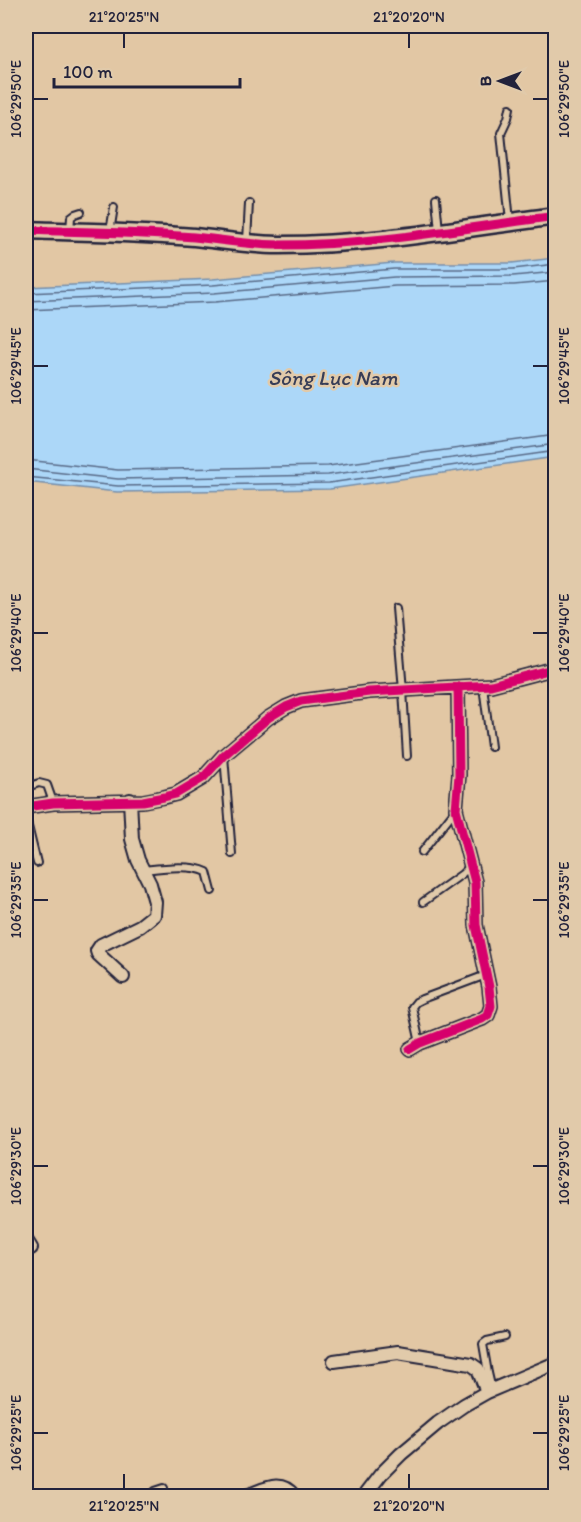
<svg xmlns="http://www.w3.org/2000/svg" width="581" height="1522" viewBox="0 0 581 1522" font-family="Itim,sans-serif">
<rect width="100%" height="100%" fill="#e2c7a4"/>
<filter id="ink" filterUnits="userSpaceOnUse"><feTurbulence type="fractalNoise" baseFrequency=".0167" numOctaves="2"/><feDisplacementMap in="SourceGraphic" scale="12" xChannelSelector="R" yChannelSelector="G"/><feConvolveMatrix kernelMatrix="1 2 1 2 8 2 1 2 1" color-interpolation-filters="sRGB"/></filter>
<g filter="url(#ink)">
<path fill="#acd7f8" stroke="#758fac" stroke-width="1.5" d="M 555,258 L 555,457 L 330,489 L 117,492 L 26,482 L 26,287 L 213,279 L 394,263 L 512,263 Z"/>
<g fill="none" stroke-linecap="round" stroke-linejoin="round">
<path stroke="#596a87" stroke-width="1.5" d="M 26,293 L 213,285 L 394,269 L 513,269 L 556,264
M 26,301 L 214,293 L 394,277 L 513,276 L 556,272
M 26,310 L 215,302 L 395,286 L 514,285 L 556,281
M 26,460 L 118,470 L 328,466 L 556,435
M 26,469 L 118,479 L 328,475 L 556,444
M 26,477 L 118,486 L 329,483 L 556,451"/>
<defs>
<path id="lane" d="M 510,108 L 508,118 L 501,133 L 510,221
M 436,199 L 439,231
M 70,231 L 71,217 L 75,214 L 81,212
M 110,232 L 114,207
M 247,241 L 249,203
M 396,608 L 403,690 L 407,756
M 483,686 L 491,747
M 224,756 L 232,854
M 33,785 L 39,783 L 47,785 L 53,802
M 26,818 L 37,863
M 422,852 L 455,810
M 144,870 C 162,868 191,864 207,872 L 212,891
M 423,902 L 462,874 L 470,866
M 420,1043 L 412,1007 L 416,1002 L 422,999 L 486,975
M 492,1390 L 488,1373 L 483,1344 L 487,1341 L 505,1337
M 151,1496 L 155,1491 L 164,1488"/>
<path id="street" d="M 26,807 L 53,803 L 143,801 L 164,797 L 176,794 L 203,778 L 224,755 L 268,718 L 286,707 L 301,701 L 369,692 L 491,685 L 556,668
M 123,977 L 98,954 L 97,951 L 101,945 L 140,926 L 154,915 L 155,902 L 150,884 L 138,860 L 132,839 L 130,800
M 410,1049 L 420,1043 L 482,1019 L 488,1015 L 491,1006 L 489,987 L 476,925 L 475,882 L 456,809 L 459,775 L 458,687
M 26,1240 L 31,1248
M 334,1361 L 398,1352 L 471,1364 L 478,1369 L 487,1392
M 246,1496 C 264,1490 280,1478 294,1496
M 364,1496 L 381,1474 L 401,1454 L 438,1423 L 464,1405 L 487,1392 L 556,1363"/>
<path id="secondary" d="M 26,230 C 81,232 138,232 194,237 C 223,240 250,245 280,245 C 372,245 464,228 556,216"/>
</defs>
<use href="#lane" stroke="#22223b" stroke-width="10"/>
<use href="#street" stroke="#22223b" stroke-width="16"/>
<use href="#secondary" stroke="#22223b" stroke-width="21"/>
<use href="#lane" stroke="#e1caaa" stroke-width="6"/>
<use href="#street" stroke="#e1caaa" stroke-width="12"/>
<use href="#secondary" stroke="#e1caaa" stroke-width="16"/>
<defs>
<path id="cycleway" d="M 26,230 C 81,232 138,232 194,237 C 223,240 250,245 280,245 C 372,245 464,228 556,216
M 26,807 L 53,803 L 143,801 L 164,797 L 176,794 L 203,778 L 224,755 L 268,718 L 286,707 L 301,701 L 369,692 L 491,685 L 556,668
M 410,1049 L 420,1043 L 482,1019 L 488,1015 L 491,1006 L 489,987 L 476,925 L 475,882 L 456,809 L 459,775 L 458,687"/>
</defs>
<use href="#cycleway" stroke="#e1caaa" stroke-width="13"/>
<use href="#cycleway" stroke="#d6006c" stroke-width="9"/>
</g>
</g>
<path fill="none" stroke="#22223b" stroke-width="2" d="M 124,33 L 124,48M 409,33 L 409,48M 33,99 L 48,99M 533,99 L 548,99M 33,366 L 48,366M 533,366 L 548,366M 33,633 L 48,633M 533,633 L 548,633M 33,900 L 48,900M 533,900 L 548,900M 33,1166 L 48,1166M 533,1166 L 548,1166M 33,1433 L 48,1433M 533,1433 L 548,1433M 124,1474 L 124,1489M 409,1474 L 409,1489"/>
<g text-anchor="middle" stroke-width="5" stroke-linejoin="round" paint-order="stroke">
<g font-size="21" font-style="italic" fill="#373d57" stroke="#e1caaa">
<text x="333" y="385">Sông Lục Nam</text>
</g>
</g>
<rect width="581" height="1522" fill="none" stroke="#e1caaa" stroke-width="66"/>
<g transform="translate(500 81) rotate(270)" stroke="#e1caaa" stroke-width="4.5" paint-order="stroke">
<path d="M0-4.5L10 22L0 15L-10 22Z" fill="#22223b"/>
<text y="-9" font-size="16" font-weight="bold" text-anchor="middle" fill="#22223b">B</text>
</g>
<path d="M54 78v9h186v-9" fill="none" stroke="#22223b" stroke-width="3"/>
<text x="63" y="78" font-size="18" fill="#22223b" stroke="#e1caaa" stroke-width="4.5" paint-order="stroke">100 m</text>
<rect x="33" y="33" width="515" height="1456" fill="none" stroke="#22223b" stroke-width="2"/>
<g font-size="15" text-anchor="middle" fill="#22223b">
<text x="124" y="22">21°20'25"N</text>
<text x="409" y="22">21°20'20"N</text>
<text transform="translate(564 99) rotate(-90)" y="5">106°29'50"E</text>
<text transform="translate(16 99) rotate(-90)" y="5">106°29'50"E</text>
<text transform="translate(564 366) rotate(-90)" y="5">106°29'45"E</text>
<text transform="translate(16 366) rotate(-90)" y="5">106°29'45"E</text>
<text transform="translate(564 633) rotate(-90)" y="5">106°29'40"E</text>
<text transform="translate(16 633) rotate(-90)" y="5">106°29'40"E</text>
<text transform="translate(16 900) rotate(-90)" y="5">106°29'35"E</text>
<text transform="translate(564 900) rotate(-90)" y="5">106°29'35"E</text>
<text transform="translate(16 1166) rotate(-90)" y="5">106°29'30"E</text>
<text transform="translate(564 1166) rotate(-90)" y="5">106°29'30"E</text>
<text transform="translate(16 1433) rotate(-90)" y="5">106°29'25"E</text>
<text transform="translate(564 1433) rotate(-90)" y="5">106°29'25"E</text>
<text x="124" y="1511">21°20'25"N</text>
<text x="409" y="1511">21°20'20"N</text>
</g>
</svg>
